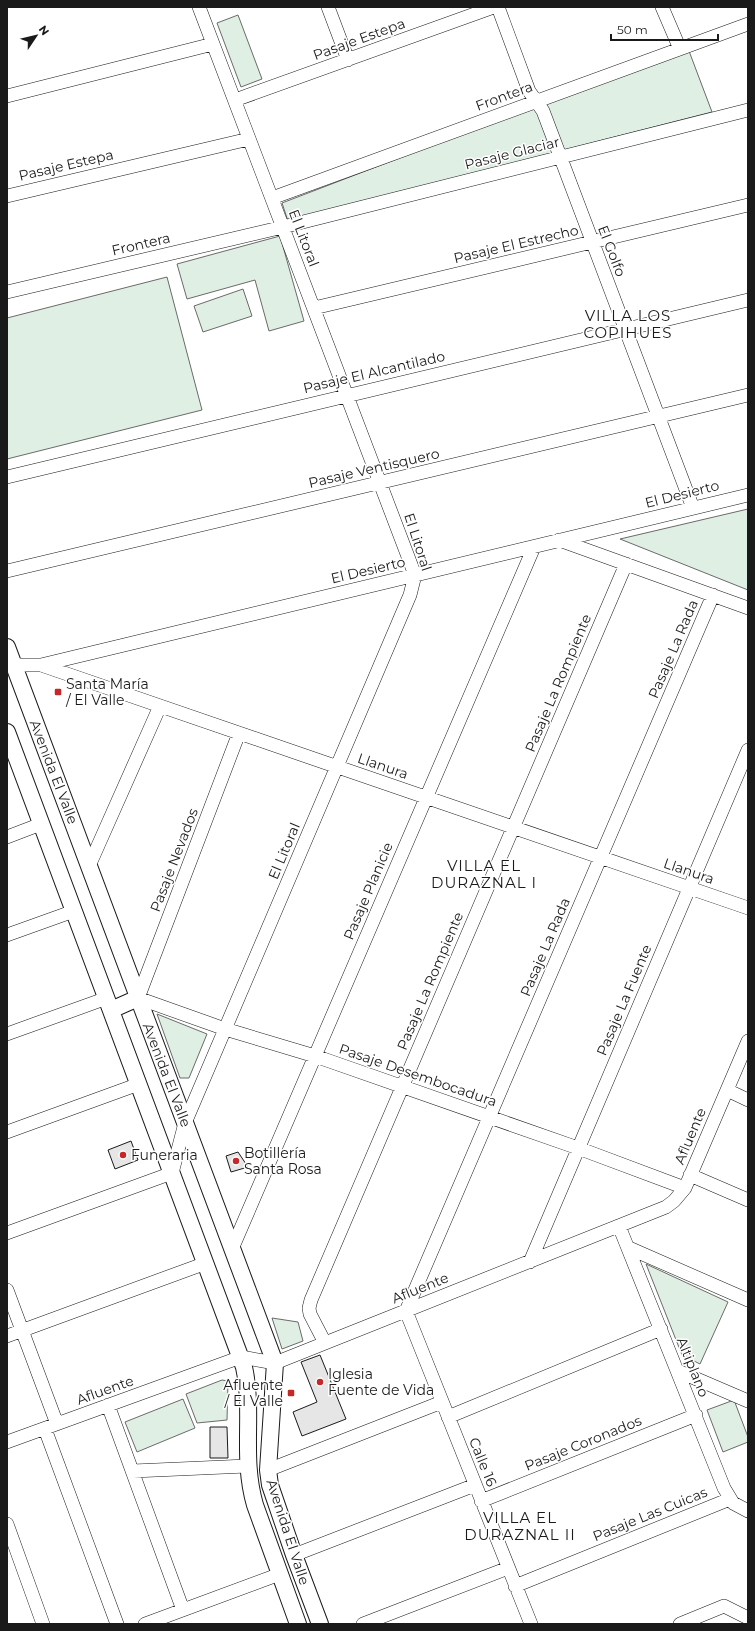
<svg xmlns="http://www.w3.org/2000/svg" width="755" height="1631" viewBox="0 0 755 1631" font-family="Montserrat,sans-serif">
<rect width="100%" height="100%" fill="#fff"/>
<path fill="#e0efe3" stroke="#6a6a6a" d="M 238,15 L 262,79 L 241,87 L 217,23 Z
M 689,51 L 712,112 L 288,221 L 282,203 L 527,109 Z
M 280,236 L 304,321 L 269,331 L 255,280 L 187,299 L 177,264 Z
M 167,277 L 202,410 L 7,459 L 7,318 Z
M 243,289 L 252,316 L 203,332 L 194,306 Z
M 748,509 L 748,590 L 620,539 Z
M 157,1014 L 207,1034 L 189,1078 L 180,1078 Z
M 646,1264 L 728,1302 L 700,1364 L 682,1355 Z
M 272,1318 L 298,1322 L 303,1341 L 282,1349 Z
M 222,1380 L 228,1381 L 227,1420 L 197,1423 L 186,1394 Z
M 183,1399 L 195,1428 L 137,1452 L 125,1422 Z
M 734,1400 L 748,1437 L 748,1442 L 723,1452 L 707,1410 Z"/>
<path fill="#e6e6e6" stroke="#1a1a1a" d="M 131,1141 L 138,1160 L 115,1169 L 108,1150 Z
M 238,1152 L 248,1167 L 231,1172 L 226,1156 Z
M 320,1355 L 346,1419 L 302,1436 L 293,1412 L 317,1402 L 301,1362 Z
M 210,1427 L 227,1427 L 228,1458 L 210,1458 Z"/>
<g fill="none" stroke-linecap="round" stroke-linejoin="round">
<defs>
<path id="minor" d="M 328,7 L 348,60
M 498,7 L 529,91 L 543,111 L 693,508
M 662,7 L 680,49
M 7,96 L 213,44
M 235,100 L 494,7
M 7,196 L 249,139
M 272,198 L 748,24
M 7,292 L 283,227 L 748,110
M 314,308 L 748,205
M 7,477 L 748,300
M 559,540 L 748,608
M 7,571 L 748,395
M 7,661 L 14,665 L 41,665 L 748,908
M 41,665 L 748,495
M 239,733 L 138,998 L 225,1029 L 315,1056 L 578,1148 L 685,1188
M 7,837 L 41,824
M 89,866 L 160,706
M 7,935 L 74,911
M 7,1034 L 107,998
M 727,1090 L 748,1100
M 7,1132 L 139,1084
M 690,1175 L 748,1200
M 619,1226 L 724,1488 L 733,1503 L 748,1511
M 7,1233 L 172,1173 L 185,1123 L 410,595 L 415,575 L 199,7
M 629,1248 L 748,1300
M 232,1249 L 534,547
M 530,1262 L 748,750
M 7,1290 L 57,1424
M 7,1336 L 206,1263
M 325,1343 L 310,1314 L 309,1308 L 311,1300 L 626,564
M 678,1371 L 748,1401
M 108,1405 L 183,1610
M 448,1417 L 661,1329
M 45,1429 L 117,1624
M 7,1442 L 241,1357 L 275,1363 L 666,1207 L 674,1201 L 685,1188 L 748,1041
M 268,1470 L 442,1402
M 133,1471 L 247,1466
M 481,1501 L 696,1415
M 7,1524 L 43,1624
M 294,1555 L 475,1485
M 515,1586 L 730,1499
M 145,1624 L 280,1574
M 363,1624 L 508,1568
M 531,1624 L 406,1311 L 713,595
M 680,1624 L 724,1606 L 748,1618"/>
<path id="tertiary" d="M 7,647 L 275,1363 L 268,1470 L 270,1485 L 294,1555 L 320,1624
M 7,732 L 244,1367 C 254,1413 241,1457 255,1505 L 298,1624
M 111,1010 L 138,998"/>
</defs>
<use href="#minor" stroke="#1a1a1a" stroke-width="14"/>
<use href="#tertiary" stroke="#1a1a1a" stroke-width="18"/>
<use href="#minor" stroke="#fff" stroke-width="13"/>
<use href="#tertiary" stroke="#fff" stroke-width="16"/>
</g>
<g fill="#c62828" stroke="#fff" stroke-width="1.5">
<rect x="54" y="688" width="8" height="8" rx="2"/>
<circle cx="123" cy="1155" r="4"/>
<circle cx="236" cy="1161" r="4"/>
<circle cx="320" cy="1382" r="4"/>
<rect x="287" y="1389" width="8" height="8" rx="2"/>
</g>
<g text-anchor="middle" stroke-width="3" stroke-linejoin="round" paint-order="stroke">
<g font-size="14" fill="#1a1a1a" stroke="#fff">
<text transform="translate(359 39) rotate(-20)" y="5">Pasaje Estepa</text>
<text transform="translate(504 96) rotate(-20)" y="5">Frontera</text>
<text transform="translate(512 153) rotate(-14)" y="5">Pasaje Glaciar</text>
<text transform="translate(66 165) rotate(-13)" y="5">Pasaje Estepa</text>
<text transform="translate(304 238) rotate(69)" y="5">El Litoral</text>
<text transform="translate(141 244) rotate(-13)" y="5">Frontera</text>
<text transform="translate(516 244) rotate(-13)" y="5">Pasaje El Estrecho</text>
<text transform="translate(612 251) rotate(69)" y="5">El Golfo</text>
<text transform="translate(374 372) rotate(-13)" y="5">Pasaje El Alcantilado</text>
<text transform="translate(374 468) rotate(-13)" y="5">Pasaje Ventisquero</text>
<text transform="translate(682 494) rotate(-14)" y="5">El Desierto</text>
<text transform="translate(418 542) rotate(72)" y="5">El Litoral</text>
<text transform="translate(368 570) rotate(-13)" y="5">El Desierto</text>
<text transform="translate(673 649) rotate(-67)" y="5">Pasaje La Rada</text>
<text transform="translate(558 683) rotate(-67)" y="5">Pasaje La Rompiente</text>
<text transform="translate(383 766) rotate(19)" y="5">Llanura</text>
<text transform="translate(54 772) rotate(69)" y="5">Avenida El Valle</text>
<text transform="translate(284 851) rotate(-67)" y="5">El Litoral</text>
<text transform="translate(174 860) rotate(-69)" y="5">Pasaje Nevados</text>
<text transform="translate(689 871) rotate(19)" y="5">Llanura</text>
<text transform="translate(368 891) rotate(-67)" y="5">Pasaje Planicie</text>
<text transform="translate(545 947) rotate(-67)" y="5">Pasaje La Rada</text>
<text transform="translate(430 981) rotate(-67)" y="5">Pasaje La Rompiente</text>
<text transform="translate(624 1000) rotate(-67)" y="5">Pasaje La Fuente</text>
<text transform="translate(167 1075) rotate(69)" y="5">Avenida El Valle</text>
<text transform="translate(418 1075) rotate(19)" y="5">Pasaje Desembocadura</text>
<text transform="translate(690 1136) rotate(-67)" y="5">Afluente</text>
<text transform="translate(420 1288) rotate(-22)" y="5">Afluente</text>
<text transform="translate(693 1367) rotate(68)" y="5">Altiplano</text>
<text transform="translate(105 1390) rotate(-20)" y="5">Afluente</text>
<text transform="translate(583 1443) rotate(-22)" y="5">Pasaje Coronados</text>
<text transform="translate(483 1462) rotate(68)" y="5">Calle 16</text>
<text transform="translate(650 1514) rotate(-22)" y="5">Pasaje Las Cuicas</text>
<text transform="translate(288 1532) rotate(72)" y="5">Avenida El Valle</text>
</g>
<g font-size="14" fill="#1a1a1a" stroke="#fff" text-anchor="start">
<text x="66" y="689">Santa María<tspan x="66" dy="16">/ El Valle</tspan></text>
<text x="244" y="1158">Botillería<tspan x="244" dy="16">Santa Rosa</tspan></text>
<text x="131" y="1160">Funeraria</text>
<text x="328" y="1379">Iglesia<tspan x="328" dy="16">Fuente de Vida</tspan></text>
<text x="283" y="1390" text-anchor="end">Afluente<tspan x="283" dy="16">/ El Valle</tspan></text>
</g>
<g font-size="15" letter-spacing="1" fill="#1a1a1a" stroke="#fff">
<text x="628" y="321">VILLA LOS<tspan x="628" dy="17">COPIHUES</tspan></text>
<text x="484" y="871">VILLA EL<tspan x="484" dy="17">DURAZNAL I</tspan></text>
<text x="520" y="1523">VILLA EL<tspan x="520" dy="17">DURAZNAL II</tspan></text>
</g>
</g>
<rect width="755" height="1631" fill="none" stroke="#1a1a1a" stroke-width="16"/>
<g transform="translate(36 36) rotate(55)" stroke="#ffffff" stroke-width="3" paint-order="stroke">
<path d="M0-3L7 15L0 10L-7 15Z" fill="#1a1a1a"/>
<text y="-6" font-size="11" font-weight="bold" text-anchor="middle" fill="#1a1a1a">N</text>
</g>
<path d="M611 34v6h107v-6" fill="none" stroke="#1a1a1a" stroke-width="2"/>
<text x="617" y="34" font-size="12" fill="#1a1a1a" stroke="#ffffff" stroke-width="3" paint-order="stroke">50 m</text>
</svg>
